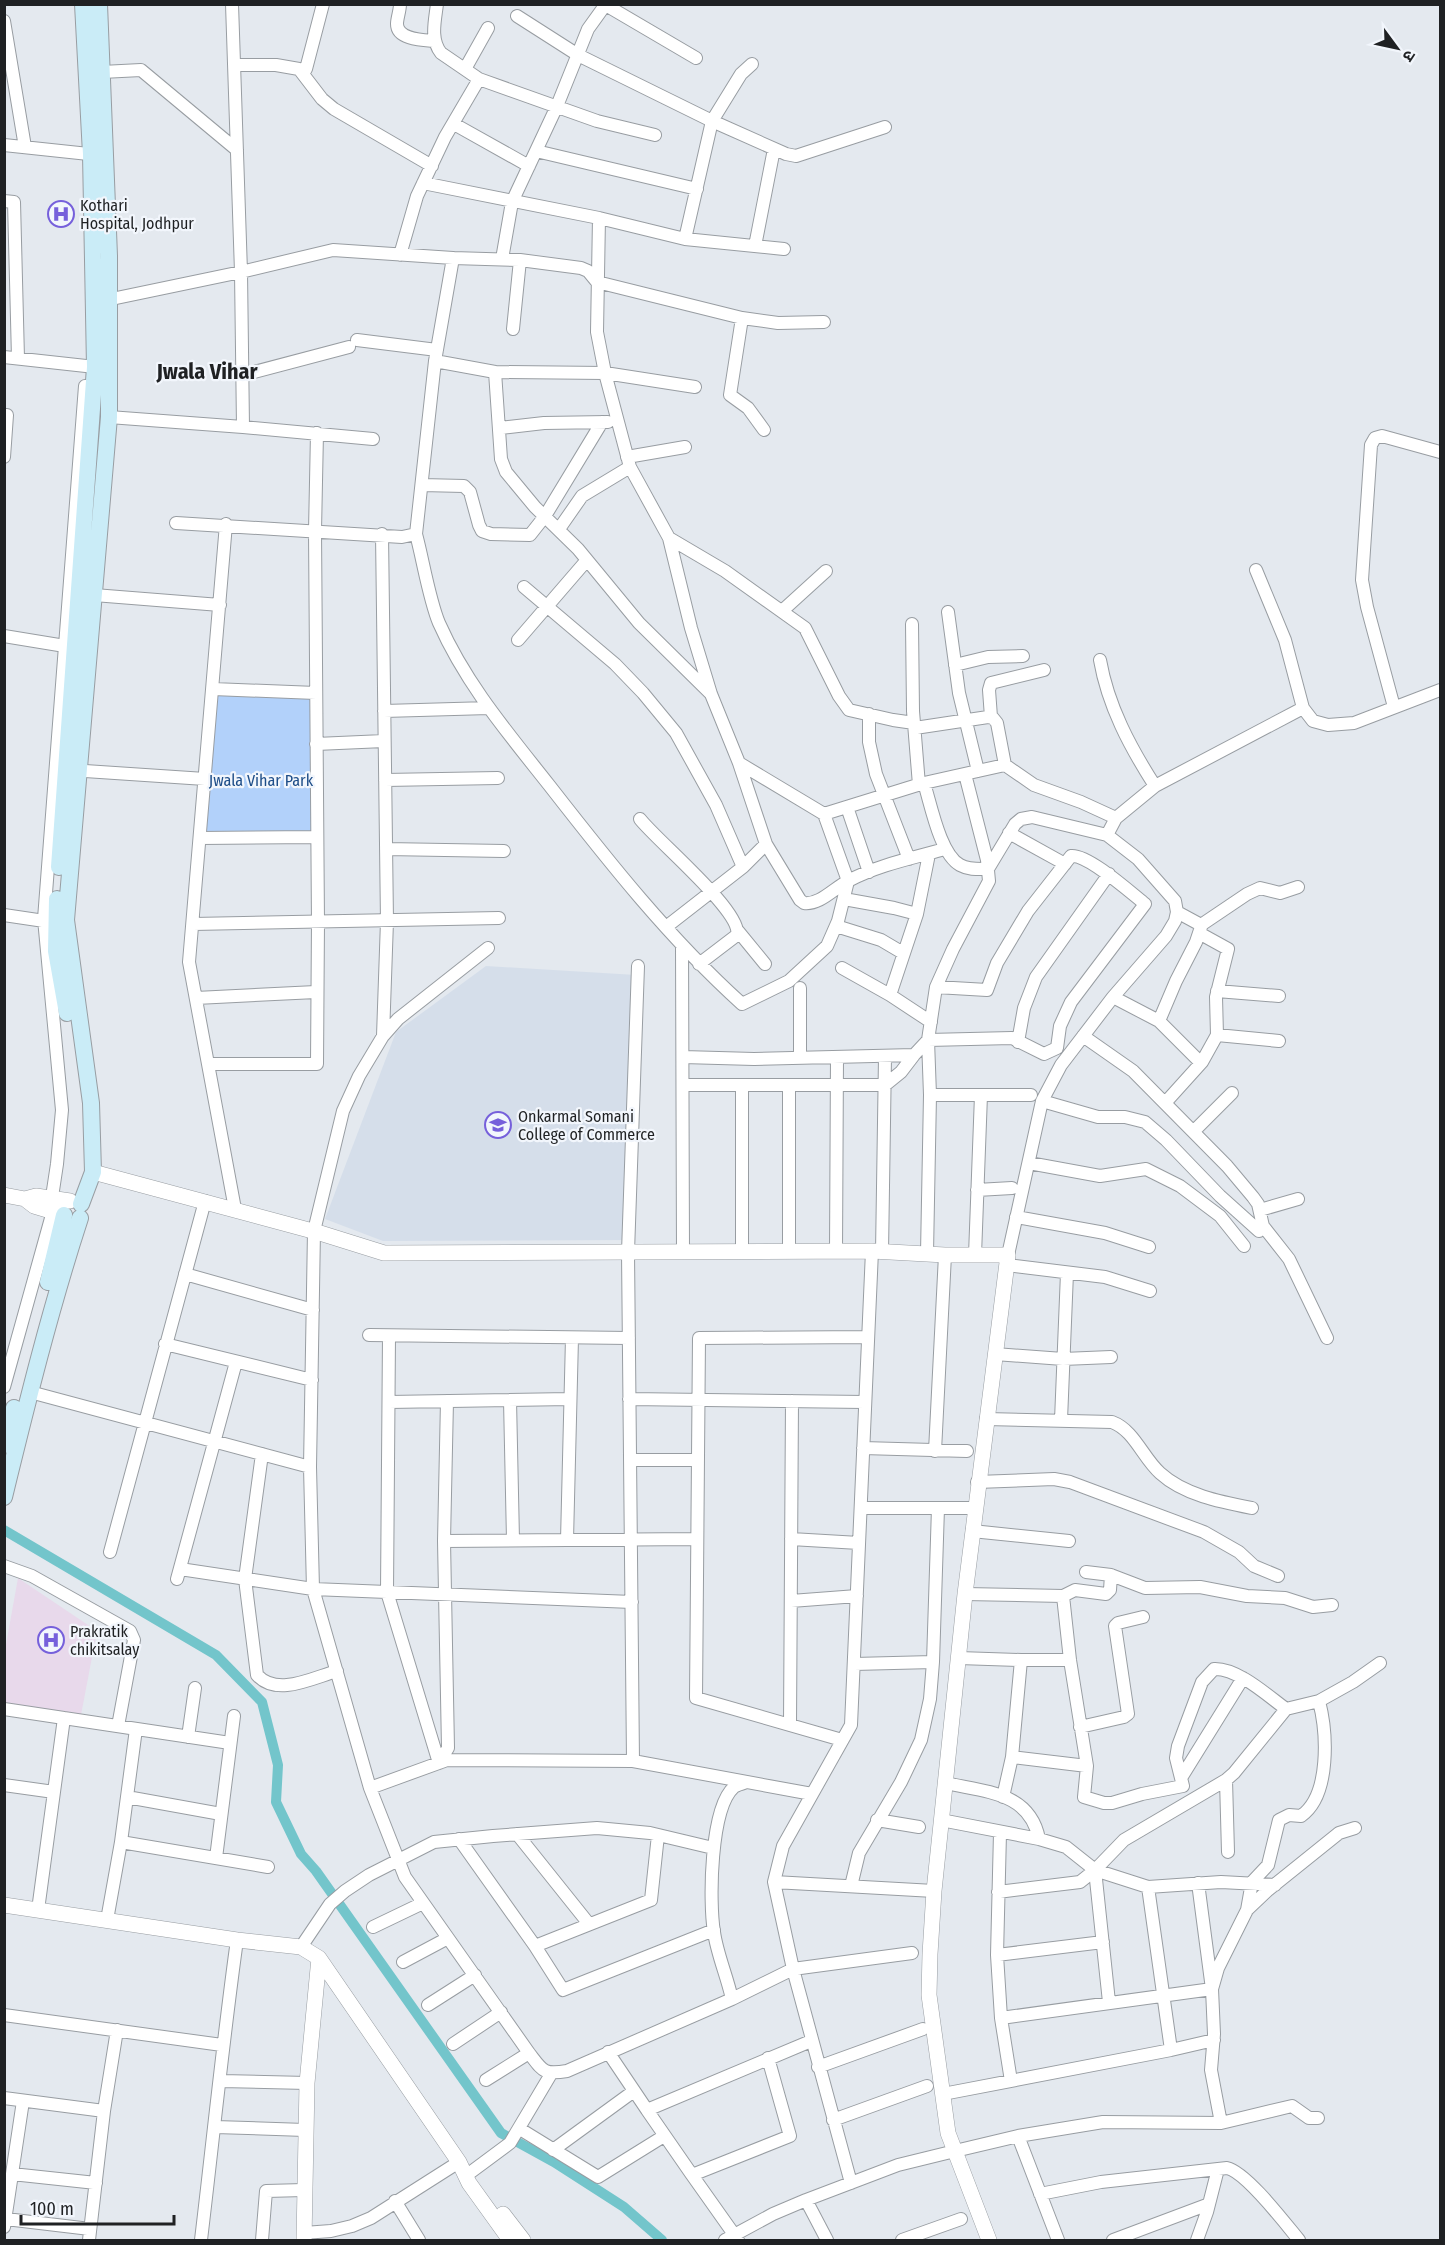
<svg xmlns="http://www.w3.org/2000/svg" width="1445" height="2245" viewBox="0 0 1445 2245" font-family="'Fira Sans Condensed','Noto Sans Devanagari',sans-serif">
<rect width="100%" height="100%" fill="#e4e9ef"/>
<path fill="#d5deea" d="M 486,966 L 636,975 L 634,1240 L 383,1241 L 325,1219 L 396,1032 Z"/>
<path fill="#e8d9eb" d="M 18,1578 L 97,1631 L 81,1715 L 5,1703 L 5,1650 Z"/>
<path fill="#b2d1fa" d="M 213,689 L 316,693 L 317,837 L 200,838 Z"/>
<g fill="none" stroke-linecap="round" stroke-linejoin="round">
<path stroke="#73c5cb" stroke-width="10" d="M 4,1530 L 216,1655 L 262,1702 L 278,1765 L 276,1802 L 301,1854 L 316,1871 L 501,2133 L 554,2162 L 624,2207 L 662,2240"/>
<defs>
<path id="minor" d="M 232,4 L 241,272 L 243,427
M 400,4 C 400,11 397,18 397,24 C 397,40 424,40 435,41
M 437,4 C 435,21 430,39 441,53 L 479,79
M 604,4 L 696,58
M 4,21 L 25,147
M 752,64 L 741,74 L 712,121 L 786,154 L 796,156 L 885,127
M 234,65 L 276,65 L 299,69 L 322,99 L 334,109 L 432,166
M 306,69 L 323,4
M 465,69 L 488,28
M 102,72 L 141,70 L 237,150
M 454,124 L 529,166
M 4,145 L 98,155
M 536,151 L 697,189
M 423,183 L 599,218
M 4,201 L 14,202 L 18,358
M 685,239 L 784,249
M 755,246 L 774,149
M 400,255 L 417,196 L 445,137 L 479,79 L 597,121 L 655,135
M 453,258 L 435,361 L 495,372
M 502,259 L 512,202 L 557,106 L 588,29 L 606,4
M 102,301 L 241,272 L 333,250 L 453,258 L 520,260 L 581,268 L 588,271 L 597,282 L 742,318 L 730,395 L 748,408 L 764,430
M 742,318 L 778,323 L 824,322
M 513,329 L 520,260
M 357,340 L 437,350
M 4,357 L 95,367
M 243,375 L 349,347
M 695,387 L 605,373 L 495,372 L 501,459 L 506,472 L 535,507 L 578,549 L 639,623 L 710,693
M 4,415 L 7,415 L 4,457
M 109,417 L 243,427 L 373,439
M 500,428 L 544,423 L 608,422
M 627,457 L 685,447
M 422,485 L 464,486 L 470,492 L 479,525 L 482,531 L 491,534 L 530,535 L 545,516 L 602,422
M 176,523 L 402,537 L 416,534 C 423,560 429,599 439,623 C 466,684 508,733 549,785 C 609,862 669,938 742,1004 L 789,981 L 827,946 L 838,921 L 848,881 L 824,814 L 739,763 L 711,694 L 691,628 L 669,538 L 630,467 L 605,373 L 597,332 L 599,218 L 685,239 L 712,121 L 578,55 L 517,16
M 226,524 L 189,962 L 235,1209
M 559,529 L 582,496 L 630,467
M 382,534 L 387,921 L 383,1036
M 416,534 L 435,361
M 669,538 L 725,571 L 805,628 L 839,696 L 849,710 L 893,720 L 914,723
M 1256,570 L 1285,640 L 1303,708 L 1313,721 L 1328,725 L 1354,723 L 1440,690
M 524,587 L 615,664 L 643,693 L 676,733 L 716,805 L 743,867
M 94,595 L 220,605
M 782,611 L 826,571
M 948,612 L 959,693 L 978,771
M 912,624 L 913,711 L 919,785
M 4,636 L 71,647
M 518,640 L 587,560
M 1100,660 C 1108,706 1130,747 1155,786
M 955,665 L 988,657 L 1023,656
M 213,689 L 316,693
M 1394,707 L 1367,607 L 1362,580 L 1371,445 L 1375,438 L 1382,436 L 1440,452
M 384,711 L 489,708
M 869,714 L 869,742 L 876,774 L 909,859
M 991,717 L 989,690 L 991,683 L 1044,670
M 915,728 L 988,717 L 993,718 L 997,723 L 1005,765
M 316,744 L 384,741
M 739,763 L 766,844 L 800,900 L 804,903 C 820,905 834,888 848,881 C 878,865 913,858 945,849
M 70,770 L 205,779
M 385,780 L 498,778
M 924,783 C 931,805 940,854 960,865 C 969,870 979,869 988,869 L 1015,824 L 1021,819 L 1032,817 L 1107,835 L 1138,859 L 1175,901 L 1177,912 L 1175,921 L 1166,936 L 1113,997 L 1061,1065 L 1042,1101 L 1008,1255
M 847,807 L 869,872
M 824,814 L 924,783 L 1005,765 L 1034,785 L 1081,802 L 1116,818
M 640,819 C 656,840 743,912 737,935 L 699,964
M 1009,833 L 1065,864
M 1107,835 L 1116,818 L 1155,786 L 1303,708
M 200,838 L 317,837
M 386,849 L 504,851
M 844,899 L 894,908 L 917,914
M 1177,912 L 1201,925 L 1247,894 L 1260,888 L 1280,893 L 1298,887
M 4,915 L 51,922
M 193,924 L 499,918
M 836,926 L 881,940 L 903,953
M 666,927 L 743,867 L 766,844
M 738,931 L 765,964
M 682,945 L 683,1252
M 842,968 L 890,995 L 931,1022
M 1217,991 L 1279,996
M 890,995 L 917,914 L 929,854
M 1113,997 L 1159,1021 L 1201,1063
M 196,998 L 316,992
M 1159,1021 L 1176,981 L 1196,942 L 1201,927
M 1217,1035 L 1279,1041
M 1083,1036 L 1133,1071 L 1227,1166 L 1253,1197 L 1258,1204 L 1263,1226 L 1289,1259 L 1327,1338
M 1018,1042 L 1024,1008 L 1036,977 L 1109,874
M 683,1057 L 754,1059 L 914,1055 L 928,1040 L 1012,1038 L 1044,1054 L 1057,1048 L 1060,1026 L 1071,1002 L 1145,904 C 1130,892 1088,854 1071,856 L 1028,911 L 997,963 L 987,990 L 936,987
M 800,1058 L 800,988
M 208,1064 L 317,1064 L 318,922 L 315,531 L 317,433
M 683,1085 L 885,1085 L 901,1072 L 914,1055
M 742,1086 L 742,1251
M 930,1095 L 1031,1095
M 1042,1101 L 1098,1117 L 1125,1117 L 1145,1122 L 1166,1140 L 1220,1196 L 1259,1231 L 1263,1226
M 1165,1103 L 1202,1062 L 1217,1035 L 1216,997 L 1228,949 L 1199,933
M 1194,1131 L 1232,1093
M 1029,1163 L 1100,1176 L 1146,1169 L 1180,1186 L 1220,1216 L 1244,1246
M 977,1190 L 1012,1188
M 52,1197 L 57,1164 L 62,1110 L 44,919 L 85,386
M 1260,1210 L 1298,1199
M 1016,1217 L 1105,1233 L 1149,1247
M 789,1251 L 789,1086
M 836,1251 L 837,1057
M 882,1252 L 885,1057
M 927,1253 L 930,1095 L 928,1040 L 936,987 L 953,949 L 989,881 L 987,860 L 965,774
M 975,1255 L 981,1095
M 1007,1265 L 1105,1277 L 1150,1291
M 185,1274 L 313,1310
M 369,1335 L 629,1338
M 389,1336 L 387,1592 L 439,1763
M 165,1344 L 312,1380
M 995,1354 L 1063,1359 L 1111,1357
M 4,1387 L 53,1211
M 30,1392 L 310,1467 L 314,1231 L 343,1111 L 359,1076 L 383,1036 L 398,1019 L 488,948
M 629,1399 L 865,1402
M 510,1400 L 513,1540
M 389,1402 L 570,1399
M 986,1419 L 1112,1422 C 1134,1430 1143,1458 1160,1473 C 1184,1495 1221,1502 1252,1508
M 1061,1420 L 1067,1273
M 863,1448 L 967,1451
M 935,1451 L 945,1255
M 262,1454 L 245,1579 L 257,1675 C 277,1697 312,1678 337,1671
M 630,1460 L 698,1460
M 977,1482 L 1054,1479 L 1070,1482 L 1204,1532 L 1239,1552 L 1254,1566 L 1278,1576
M 861,1508 L 974,1508
M 972,1531 L 1069,1541
M 791,1539 L 859,1543
M 567,1540 L 697,1539
M 444,1541 L 447,1401
M 110,1552 L 205,1201
M 4,1566 L 32,1576 L 130,1631 L 134,1640 L 118,1726
M 180,1569 L 313,1589 L 310,1467
M 1086,1572 L 1111,1575 L 1145,1588 L 1200,1587 L 1247,1596 L 1285,1598 L 1313,1607 L 1332,1605
M 177,1579 L 236,1362
M 965,1594 L 1063,1596 L 1075,1590 L 1106,1594 L 1110,1590 L 1111,1575
M 1063,1596 L 1070,1660 L 1087,1766 L 1084,1797 L 1104,1803 L 1112,1803 L 1142,1794 L 1183,1786 L 1176,1758 L 1178,1746 L 1202,1682 L 1214,1669 C 1238,1668 1268,1696 1286,1709
M 791,1601 L 857,1596
M 632,1602 L 313,1589 L 370,1788 L 447,1760 L 633,1761 L 628,1252 L 638,966
M 959,1658 L 1021,1660 L 1070,1660
M 854,1664 L 933,1662 L 938,1508
M 1319,1701 L 1353,1682 L 1380,1663
M 4,1709 L 230,1743
M 790,1725 L 792,1401
M 1080,1727 L 1124,1717 L 1128,1714 L 1115,1626 L 1118,1623 L 1143,1617
M 188,1737 L 195,1688
M 842,1740 L 696,1698 L 699,1338 L 868,1337
M 1012,1757 L 1087,1766
M 633,1761 L 812,1794
M 439,1763 L 448,1748 L 444,1541 L 567,1540 L 572,1338
M 1181,1778 L 1243,1678
M 1226,1780 L 1228,1852
M 946,1783 C 985,1792 1030,1792 1039,1839
M 4,1785 L 54,1792
M 370,1788 L 405,1877 L 529,2053 C 543,2071 543,2075 567,2071 L 732,1999 L 793,1969 L 774,1882 L 934,1891
M 127,1797 L 221,1814
M 1003,1797 L 1012,1757 L 1021,1660
M 877,1820 L 919,1827
M 941,1820 L 1039,1839 L 1066,1847 L 1095,1870 L 1148,1887 L 1221,1882 L 1275,1885
M 1000,1833 L 997,1955 L 1001,2018 L 1011,2081
M 517,1834 L 589,1924
M 459,1839 L 535,1946 L 651,1900 L 658,1835
M 121,1842 L 136,1729
M 216,1858 L 234,1716
M 1095,1870 L 1109,2002
M 774,1882 L 783,1846 L 851,1725 L 872,1251
M 851,1886 L 859,1853 L 901,1782 L 921,1740 L 930,1699 L 933,1662
M 1148,1887 L 1171,2050
M 998,1892 L 1080,1882 L 1095,1870 L 1124,1840 L 1226,1780 L 1234,1773 L 1286,1709 L 1319,1701 C 1327,1732 1331,1795 1301,1816 L 1289,1815 L 1279,1820 L 1268,1865 L 1252,1882 L 1247,1910 L 1218,1968 L 1212,1989 L 1001,2018
M 38,1910 L 64,1718
M 1247,1910 L 1268,1890 L 1339,1833 L 1355,1828
M 107,1920 L 121,1842 L 268,1867
M 373,1927 L 423,1903
M 535,1946 L 563,1990 L 714,1930
M 301,1947 L 330,1904 L 345,1891 L 369,1875 L 434,1842 L 493,1836 L 597,1828 L 650,1833 L 713,1848
M 997,1955 L 1103,1942
M 403,1962 L 448,1938
M 732,1999 C 727,1976 717,1954 714,1932 C 709,1902 710,1808 734,1787 C 737,1785 744,1783 747,1782
M 428,2005 L 475,1975
M 4,2015 L 222,2045
M 453,2044 L 501,2012
M 608,2052 L 647,2110 L 811,2041
M 818,2067 L 923,2029
M 486,2080 L 529,2053
M 221,2081 L 307,2083
M 943,2094 L 1171,2050 L 1214,2040
M 4,2098 L 104,2111
M 647,2110 L 692,2175 L 790,2136 L 768,2058
M 833,2120 L 927,2086
M 1221,2123 L 1292,2106 L 1309,2118 L 1318,2118
M 215,2127 L 305,2130
M 520,2129 L 598,2177 L 664,2136
M 1018,2136 L 1058,2240
M 553,2150 L 634,2091
M 471,2172 L 510,2143 L 551,2074
M 12,2174 L 96,2183
M 692,2175 L 738,2240
M 851,2183 L 793,1969 L 912,1953
M 1040,2194 L 1101,2182 L 1227,2168 C 1246,2172 1285,2223 1299,2240
M 806,2200 L 827,2240
M 395,2201 L 419,2240
M 6,2219 L 90,2229
M 4,2227 L 23,2101
M 304,2233 L 331,2231 L 352,2226 L 371,2218 L 459,2162
M 89,2240 L 104,2111 L 117,2030
M 201,2240 C 213,2140 223,2040 237,1940
M 262,2240 L 266,2191 L 304,2190
M 725,2240 L 773,2214 L 806,2200 L 898,2165 L 955,2151 L 1018,2136 L 1103,2122 L 1221,2123 L 1211,2070 L 1214,2034 L 1212,1989 L 1198,1883
M 902,2240 L 961,2219
M 1113,2240 L 1209,2204
M 1197,2240 L 1207,2212 L 1218,2169"/>
<path id="tertiary" d="M 93,1172 L 320,1233 L 384,1253 L 872,1251 L 945,1255 L 1008,1255 L 965,1594 L 934,1891 L 930,1954 L 929,1995 L 948,2133 L 989,2240
M 4,1195 L 25,1199 L 34,1206 L 64,1215
M 25,1199 L 36,1196 L 70,1201
M 4,1905 L 237,1940 L 301,1947 L 319,1958 L 459,2162 L 469,2183 L 510,2240
M 503,2214 L 523,2240
M 304,2240 L 307,2083 L 319,1958"/>
<path id="secondary" d="M 59,867 L 95,367 L 91,154 L 83,4
M 57,899 L 56,951 L 67,1013
M 81,1204 L 93,1172 L 91,1103 L 66,920 L 109,417 L 109,256 L 99,4
M 48,1282 L 64,1215
M 4,1445 L 14,1408
M 4,1497 C 27,1403 50,1310 80,1218"/>
</defs>
<use href="#minor" stroke="#989da2" stroke-width="14"/>
<use href="#tertiary" stroke="#989da2" stroke-width="16"/>
<use href="#secondary" stroke="#989da2" stroke-width="18"/>
<use href="#minor" stroke="#fff" stroke-width="12"/>
<use href="#tertiary" stroke="#fff" stroke-width="15"/>
<use href="#secondary" stroke="#caecf7" stroke-width="16"/>
</g>
<defs>
<symbol id="hospital-ring" viewBox="-11 -11 22 22"><circle r="9.5" fill="#f2f6fc" stroke="#7660db" stroke-width="1.5"/><path d="M-5-5h3v3.5h4V-5h3V5h-3V1.5h-4V5h-3Z" fill="#7660db"/></symbol>
<symbol id="university-ring" viewBox="-11 -11 22 22"><circle r="9.5" fill="#f2f6fc" stroke="#7660db" stroke-width="1.5"/><path d="M0-5L7-2L0 1L-7-2ZM-4 1L0 2.5L4 1V4Q0 6-4 4Z" fill="#7660db"/></symbol>
</defs>
<g fill-rule="evenodd">
<use href="#hospital-ring" x="46" y="199" width="30" height="30"/>
<use href="#university-ring" x="483" y="1110" width="30" height="30"/>
<use href="#hospital-ring" x="36" y="1625" width="30" height="30"/>
</g>
<g text-anchor="middle" stroke-width="4.5" stroke-linejoin="round" paint-order="stroke">
<g font-size="16" fill="#1f2123" stroke="#f2f6fc" text-anchor="start">
<text x="80" y="211">Kothari<tspan x="80" dy="18">Hospital, Jodhpur</tspan></text>
<text x="518" y="1122">Onkarmal Somani<tspan x="518" dy="18">College of Commerce</tspan></text>
<text x="70" y="1637">Prakratik<tspan x="70" dy="18">chikitsalay</tspan></text>
</g>
<g font-size="16" fill="#1e4e89" stroke="#f2f6fc">
<text x="261" y="786">Jwala Vihar Park</text>
</g>
<g font-size="22" font-weight="bold" fill="#1f2123" stroke="#f2f6fc">
<text x="207" y="379">Jwala Vihar</text>
</g>
</g>
<rect width="1445" height="2245" fill="none" stroke="#1f2123" stroke-width="12"/>
<g transform="translate(1397 48) rotate(123)" stroke="#f2f6fc" stroke-width="4.5" paint-order="stroke">
<path d="M0-4.5L10 22L0 15L-10 22Z" fill="#1f2123"/>
<text y="-9" font-size="16" font-weight="bold" text-anchor="middle" fill="#1f2123">उ</text>
</g>
<path d="M21 2215v9h153v-9" fill="none" stroke="#1f2123" stroke-width="3"/>
<text x="30" y="2215" font-size="18" fill="#1f2123" stroke="#f2f6fc" stroke-width="4.5" paint-order="stroke">100 m</text>
</svg>
